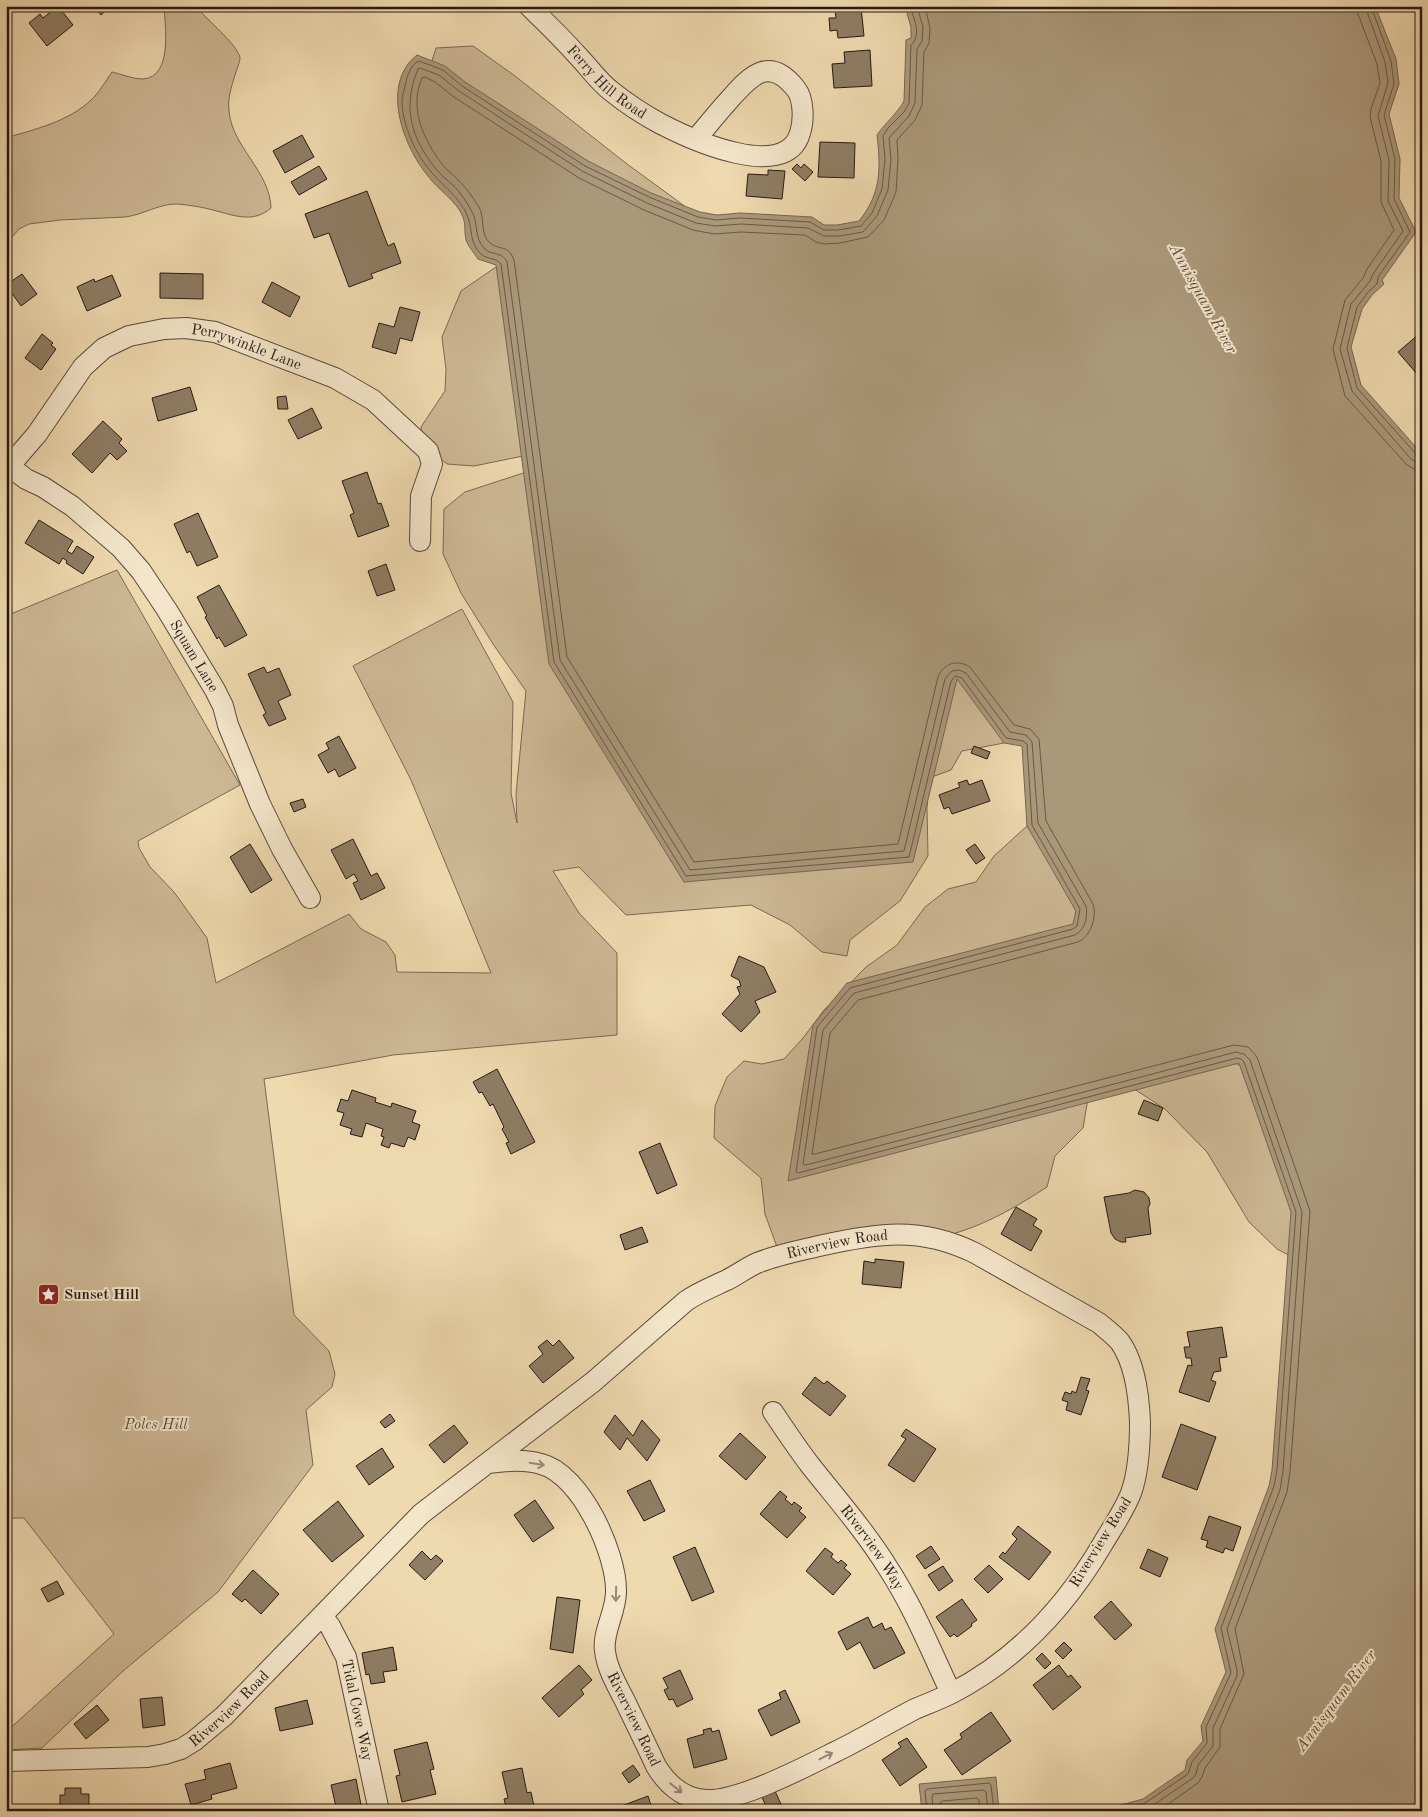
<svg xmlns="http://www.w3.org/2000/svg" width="1428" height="1817" viewBox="0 0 1428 1817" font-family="'Old Standard TT',serif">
<rect width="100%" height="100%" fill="#efd9af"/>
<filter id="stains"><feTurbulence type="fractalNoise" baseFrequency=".004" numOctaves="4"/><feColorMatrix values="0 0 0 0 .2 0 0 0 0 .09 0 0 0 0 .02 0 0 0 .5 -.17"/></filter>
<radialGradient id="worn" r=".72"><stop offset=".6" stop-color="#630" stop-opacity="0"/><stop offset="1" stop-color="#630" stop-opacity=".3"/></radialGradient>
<path fill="#cdb894" stroke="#7a6854" d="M 164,6 L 195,6 C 205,17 231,40 237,51 C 238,53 240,56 240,58 C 240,61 238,66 237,69 C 233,82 227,97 229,111 C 232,147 270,171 271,208 C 253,224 233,215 213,210 C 202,207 189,205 178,204 C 160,203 143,215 125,217 L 60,220 L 29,224 L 19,229 L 6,244 L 6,138 C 35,129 68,122 91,100 C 99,93 105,82 112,72 C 121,74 133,79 143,79 C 173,77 165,26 164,6 Z
M 473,46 L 515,76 L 627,164 L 701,218 L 1004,743 L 962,751 L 951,770 L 929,778 L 927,808 L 928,856 L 900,901 L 850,940 L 847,956 L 822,952 L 790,925 L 751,905 L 626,915 L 579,867 L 553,871 L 579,913 L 617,953 L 617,1035 L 393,1055 L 264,1079 L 294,1315 L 329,1351 L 335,1374 L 332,1387 L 306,1410 L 313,1465 L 218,1592 L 123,1671 L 42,1748 L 6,1750 L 6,1732 L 114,1634 L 24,1518 L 6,1518 L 6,616 L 117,570 L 240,785 L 138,841 L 139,848 L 150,867 L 174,892 L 207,938 L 216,983 L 349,914 L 361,929 L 386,942 L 395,955 L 397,972 L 491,973 L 411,780 L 353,666 L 462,609 L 513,702 L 511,793 L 517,823 L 516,794 L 526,691 L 493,644 L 461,593 L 443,554 L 444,509 L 465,492 L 554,463 L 528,455 L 474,466 L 447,464 L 424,445 L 421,427 L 445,391 L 446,369 L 442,337 L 461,291 L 496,267 L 503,271 L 431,64 L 436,48 Z
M 1027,826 L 1042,837 L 1223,1057 L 1254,1073 L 1306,1165 L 1294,1258 L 1277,1249 L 1249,1222 L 1207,1152 L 1165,1109 L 1134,1089 L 1091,1081 L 1083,1128 L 1055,1156 L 1047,1187 C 1019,1205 991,1222 959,1232 C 904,1250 835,1246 777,1247 L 765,1214 L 761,1178 L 714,1138 L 715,1106 L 727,1077 L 744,1061 L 762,1064 L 784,1059 L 803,1038 L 824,1010 L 866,967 L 897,945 L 925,907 L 948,889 L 976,882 L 994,856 Z"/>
<path fill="#ab987a" stroke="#766551" d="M 905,6 L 1375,6 L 1396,59 L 1399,84 L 1389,114 L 1400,159 L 1399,198 L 1416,232 L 1382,280 L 1384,284 L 1372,295 L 1362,309 L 1351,347 L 1361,385 L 1422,454 L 1422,1811 L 1099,1811 L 1143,1799 L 1185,1770 L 1187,1760 L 1203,1741 L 1201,1726 L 1226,1672 L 1215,1629 L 1269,1486 L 1272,1470 L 1291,1212 L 1239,1063 L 788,1181 L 813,1025 L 847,983 L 1073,924 L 1076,911 L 1027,826 L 1022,746 L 1004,743 L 957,679 L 913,862 L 684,882 L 549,664 L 496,265 L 478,259 C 474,253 468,246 466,240 C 464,232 466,224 463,217 C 456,200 438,190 428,176 C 403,146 380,84 417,55 L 445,66 L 465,82 L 588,161 L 651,193 L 700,212 L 717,215 L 740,213 L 812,217 L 824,225 L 837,225 L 859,221 C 881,194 881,169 877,135 C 885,123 897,114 904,101 L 906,40 L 911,38 L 911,27 Z
M 996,1777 L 999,1811 L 922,1811 L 919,1784 Z"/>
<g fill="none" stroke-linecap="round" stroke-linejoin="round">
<path stroke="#695846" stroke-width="1" d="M 910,6 C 914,19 922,35 911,45 L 909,103 L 904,112 L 888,128 L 883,136 L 885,159 L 882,189 L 872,213 L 861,226 L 838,230 L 824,230 L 810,222 L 740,218 L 716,220 L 698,217 L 649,197 L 585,166 L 462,86 L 443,70 L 419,61 C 410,65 407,77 405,86 C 404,91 402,96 402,101 C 402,125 417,157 433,174 C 444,187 461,199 467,215 C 473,228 469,244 481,254 C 487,260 496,257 501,264 L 554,662 L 686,876 L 909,857 L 951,681 L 955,676 L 962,678 L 1006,738 L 1023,741 L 1027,744 L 1032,825 L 1080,909 L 1077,926 L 1073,929 L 850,988 L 817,1027 L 796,1172 L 798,1173 L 1237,1058 L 1241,1059 L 1244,1062 L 1296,1212 L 1277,1470 L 1274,1486 L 1221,1628 L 1231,1673 L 1206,1727 L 1207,1743 L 1192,1762 L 1188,1774 L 1145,1803 L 1115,1811
M 917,6 L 923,27 L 922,41 L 917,49 L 915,103 L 909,116 L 889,138 L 891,159 L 888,190 L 877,216 L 863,232 L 839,236 L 824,236 L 808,228 L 741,224 L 715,226 L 696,223 L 647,203 L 582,171 L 459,91 L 439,75 L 420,68 L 418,69 C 402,107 411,138 436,169 C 441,175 447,180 453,185 C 460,192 466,201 471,210 C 479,221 473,238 485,249 C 492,256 502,251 507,262 L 560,660 L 690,870 L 904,851 L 945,679 L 952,671 L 959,670 L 966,673 L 1010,732 L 1026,735 L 1032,742 L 1038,823 L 1086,906 C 1088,917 1085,930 1075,935 L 854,993 L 823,1030 L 803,1164 L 806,1165 L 1236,1052 L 1244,1054 L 1250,1060 L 1302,1212 L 1283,1471 L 1280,1490 L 1227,1629 L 1237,1670 L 1237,1676 L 1213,1728 L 1213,1746 L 1198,1765 L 1196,1774 L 1193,1778 L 1149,1808 L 1141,1811
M 925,6 L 930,28 L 929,43 L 924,52 L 922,105 L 915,120 L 897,140 L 898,159 L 896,192 L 884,220 L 868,237 L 840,243 L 824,244 L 816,242 L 805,235 L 741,232 L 714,234 L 693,230 L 644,210 L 579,178 L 454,97 L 435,82 L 425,77 L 422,78 C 409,108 423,139 442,164 C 446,170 453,174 458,180 C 466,187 473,198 479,207 C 485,218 480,235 490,243 C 500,251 508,244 514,260 L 567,657 L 694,862 L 898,844 L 938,677 C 944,663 957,659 970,667 L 1014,725 L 1030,729 L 1039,739 L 1046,821 L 1093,904 C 1097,917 1091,936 1078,942 L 858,1000 L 830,1033 L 812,1154 L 815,1154 L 1234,1045 L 1248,1047 L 1257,1057 L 1310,1211 L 1290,1472 L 1287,1492 L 1235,1629 L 1244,1674 L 1220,1729 L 1220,1747 L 1205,1768 L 1202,1777 L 1198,1783 L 1158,1811
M 1357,6 L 1358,14 L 1377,64 L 1380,83 L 1371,109 L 1370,117 L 1381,161 L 1381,202 L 1394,230 L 1367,269 L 1363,278 L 1345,300 L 1333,349 L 1345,396 L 1407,465 L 1414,469 L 1422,470
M 1365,6 L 1385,62 L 1388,83 L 1378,116 L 1389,160 L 1388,201 L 1403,231 L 1373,274 L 1370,281 L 1351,304 L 1340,349 L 1352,391 L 1411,459 L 1416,462 L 1422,463
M 1371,6 L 1391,61 L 1394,84 L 1384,115 L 1395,159 L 1394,199 L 1410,232 L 1378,277 L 1377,284 L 1368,292 L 1357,307 L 1347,348 L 1357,388 L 1416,454 L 1422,456
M 927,1811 L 925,1791 L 927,1789 L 989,1783 L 991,1785 L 994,1811
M 933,1811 L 932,1797 L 933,1794 L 983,1790 L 986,1792 L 988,1811
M 940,1811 L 940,1803 L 942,1801 L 977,1798 L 979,1800 L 980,1811"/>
</g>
<path fill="#8f7d64" stroke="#271913" d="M 58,6 L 73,25 L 47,46 L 29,23 L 40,14 L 43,18 Z
M 93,6 L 111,6 L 101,15 Z
M 861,7 L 864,36 L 838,38 L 837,30 L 830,31 L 829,18 L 836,18 L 835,10 Z
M 870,50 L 872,86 L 834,88 L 832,64 L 845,63 L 844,52 Z
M 302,135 L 314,157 L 285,173 L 273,151 Z
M 820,142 L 855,143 L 854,178 L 818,177 Z
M 797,164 L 801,168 L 804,164 L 813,172 L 805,181 L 792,169 Z
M 319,166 L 327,179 L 299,195 L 291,182 Z
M 768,170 L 785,171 L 782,199 L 746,196 L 748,174 L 768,175 Z
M 367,191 L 388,246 L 394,243 L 401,263 L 371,274 L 373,278 L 349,287 L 329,233 L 314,238 L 305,214 Z
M 160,273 L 203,274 L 203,299 L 160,298 Z
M 22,274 L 37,294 L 21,306 L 6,285 Z
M 112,275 L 121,296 L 87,311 L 77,287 L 94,279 L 95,282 Z
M 272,282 L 300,297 L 290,317 L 262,302 Z
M 400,307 L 420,312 L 412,341 L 400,338 L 396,354 L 372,347 L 379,323 L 394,327 Z
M 42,334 L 53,343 L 51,345 L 56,349 L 41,370 L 25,358 Z
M 1419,334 L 1422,337 L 1422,370 L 1417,374 L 1398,352 Z
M 190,387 L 197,410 L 158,421 L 152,398 Z
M 286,396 L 288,409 L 278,409 L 277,397 Z
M 312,408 L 322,428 L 298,439 L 288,420 Z
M 103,421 L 122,439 L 119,443 L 127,451 L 117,460 L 110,453 L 92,473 L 72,454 Z
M 367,472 L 378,504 L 381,503 L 389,526 L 358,537 L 350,515 L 354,513 L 342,481 Z
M 198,513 L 218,557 L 197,566 L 190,551 L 187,553 L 174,524 Z
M 39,520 L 73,541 L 67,551 L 72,554 L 77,546 L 94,557 L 83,574 L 66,563 L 67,561 L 63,558 L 59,564 L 25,543 Z
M 386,564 L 395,590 L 377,596 L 368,571 Z
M 219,585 L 247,635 L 225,647 L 219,637 L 217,639 L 205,617 L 207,616 L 197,597 Z
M 264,667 L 267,673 L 279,668 L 291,695 L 278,701 L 286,719 L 269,726 L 263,715 L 266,713 L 248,674 Z
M 339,736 L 356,768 L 339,777 L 335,769 L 328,773 L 318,755 L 329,749 L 326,743 Z
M 974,746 L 990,752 L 987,759 L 971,753 Z
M 967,780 L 969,785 L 982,780 L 990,801 L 952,814 L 949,807 L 944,809 L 939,795 L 960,787 L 958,783 Z
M 303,799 L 306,807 L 294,812 L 290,803 Z
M 353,839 L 371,876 L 377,873 L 385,888 L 361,900 L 353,883 L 358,881 L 354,874 L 346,879 L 331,850 Z
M 250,844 L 272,880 L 251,893 L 230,857 Z
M 975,844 L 985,858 L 976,864 L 966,850 Z
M 739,956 L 764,967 L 776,992 L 755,1001 L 760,1012 L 741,1032 L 722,1014 L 740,994 L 737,987 L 741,986 L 739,980 L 731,976 Z
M 497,1069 L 535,1142 L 511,1154 L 506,1143 L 509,1142 L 502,1129 L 504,1127 L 493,1104 L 490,1106 L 482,1092 L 479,1093 L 473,1082 Z
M 352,1090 L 376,1098 L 375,1102 L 391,1107 L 392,1103 L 416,1111 L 412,1122 L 420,1125 L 415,1140 L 408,1137 L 404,1147 L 391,1143 L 389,1148 L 381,1145 L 384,1137 L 381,1136 L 383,1129 L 366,1123 L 362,1137 L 350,1134 L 352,1129 L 340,1125 L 344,1113 L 337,1111 L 341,1099 L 348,1101 Z
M 1144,1100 L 1163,1108 L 1158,1121 L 1138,1114 Z
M 660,1143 L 677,1185 L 657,1194 L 639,1152 Z
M 1135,1190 L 1144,1192 L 1149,1198 L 1150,1204 L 1148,1208 L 1151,1234 L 1125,1238 L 1126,1242 L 1121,1242 L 1115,1239 L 1111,1233 L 1104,1197 L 1129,1193 Z
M 1016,1207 L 1037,1219 L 1033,1225 L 1042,1231 L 1031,1251 L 1001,1234 Z
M 642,1227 L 648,1242 L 625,1250 L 620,1235 Z
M 875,1259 L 904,1262 L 901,1288 L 862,1284 L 864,1261 L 875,1263 Z
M 1222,1327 L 1227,1357 L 1219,1358 L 1221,1371 L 1214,1372 L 1211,1380 L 1216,1382 L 1209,1402 L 1179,1392 L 1188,1365 L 1192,1366 L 1191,1358 L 1186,1358 L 1184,1347 L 1190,1347 L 1187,1332 Z
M 547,1340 L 553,1346 L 559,1340 L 574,1358 L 543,1383 L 529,1366 L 543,1354 L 538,1347 Z
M 815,1377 L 824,1384 L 827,1381 L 846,1396 L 830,1416 L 802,1394 Z
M 1081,1377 L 1090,1379 L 1086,1390 L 1089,1391 L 1081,1415 L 1066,1410 L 1068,1402 L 1062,1400 L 1065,1392 L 1071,1394 L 1072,1391 L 1076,1393 Z
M 390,1414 L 395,1421 L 385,1428 L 380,1422 Z
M 615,1415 L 633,1436 L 642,1420 L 660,1440 L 647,1461 L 627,1438 L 620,1450 L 604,1432 Z
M 1181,1424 L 1216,1437 L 1197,1490 L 1162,1477 Z
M 454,1425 L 468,1443 L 444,1463 L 429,1445 Z
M 906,1429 L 936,1449 L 914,1482 L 888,1465 L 906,1439 L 901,1436 Z
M 740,1433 L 766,1457 L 746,1480 L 719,1456 Z
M 382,1448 L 394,1467 L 369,1485 L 356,1466 Z
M 650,1480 L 665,1511 L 644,1521 L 627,1491 Z
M 780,1491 L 787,1497 L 785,1499 L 792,1505 L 794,1502 L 802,1508 L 799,1511 L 806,1517 L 787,1538 L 760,1514 Z
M 535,1500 L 554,1528 L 533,1542 L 514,1515 Z
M 338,1501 L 364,1536 L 332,1562 L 303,1530 Z
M 1209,1516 L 1241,1527 L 1233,1551 L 1225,1548 L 1223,1553 L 1206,1547 L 1208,1541 L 1201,1539 Z
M 1018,1526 L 1051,1552 L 1029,1580 L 999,1557 L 1003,1552 L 1005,1554 L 1017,1539 L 1012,1534 Z
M 931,1546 L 940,1559 L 925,1569 L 916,1556 Z
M 695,1547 L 714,1592 L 692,1601 L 673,1557 Z
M 825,1548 L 833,1554 L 831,1557 L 838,1563 L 841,1560 L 847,1565 L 844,1568 L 851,1574 L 833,1595 L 806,1571 Z
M 1148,1549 L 1168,1558 L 1160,1577 L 1140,1568 Z
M 422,1551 L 431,1560 L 436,1555 L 443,1561 L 425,1580 L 409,1565 Z
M 989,1565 L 1003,1579 L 988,1593 L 974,1579 Z
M 943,1566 L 953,1581 L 939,1591 L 928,1575 Z
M 253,1570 L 279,1594 L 261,1614 L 245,1599 L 242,1602 L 232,1594 Z
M 57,1581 L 64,1594 L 48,1602 L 41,1589 Z
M 557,1597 L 580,1600 L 573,1653 L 550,1649 Z
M 962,1599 L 977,1620 L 971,1624 L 972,1626 L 957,1637 L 954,1634 L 950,1637 L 936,1617 Z
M 1111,1601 L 1132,1625 L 1115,1640 L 1094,1617 Z
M 6,1603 L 12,1604 L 8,1627 L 6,1627 Z
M 868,1617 L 873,1628 L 882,1623 L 885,1630 L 891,1627 L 905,1653 L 874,1669 L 860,1642 L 847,1650 L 838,1632 Z
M 1064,1642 L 1072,1650 L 1063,1659 L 1055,1651 Z
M 393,1647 L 397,1670 L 383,1672 L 385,1682 L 371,1684 L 369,1674 L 366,1675 L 362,1653 Z
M 1042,1653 L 1051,1663 L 1045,1669 L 1036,1659 Z
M 579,1665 L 592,1680 L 581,1690 L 584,1694 L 559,1717 L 542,1698 Z
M 1059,1665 L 1068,1677 L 1071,1675 L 1081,1687 L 1053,1710 L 1033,1685 Z
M 680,1670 L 693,1699 L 677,1707 L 673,1699 L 669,1700 L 664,1690 L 668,1688 L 663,1678 Z
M 785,1690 L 800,1722 L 771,1736 L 758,1710 L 781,1699 L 779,1693 Z
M 162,1697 L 165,1725 L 143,1728 L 140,1699 Z
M 307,1700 L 313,1724 L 280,1731 L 275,1708 Z
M 97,1705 L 109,1720 L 86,1739 L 74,1724 Z
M 991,1712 L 1011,1741 L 962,1775 L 944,1750 L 962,1738 L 960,1734 Z
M 711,1728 L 712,1732 L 719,1730 L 727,1759 L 694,1768 L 687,1739 L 704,1734 L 703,1730 Z
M 907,1738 L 927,1767 L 900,1786 L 882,1760 L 901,1747 L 898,1743 Z
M 427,1742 L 434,1769 L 430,1770 L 436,1794 L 402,1802 L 396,1776 L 400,1775 L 394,1750 Z
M 230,1763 L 237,1788 L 211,1795 L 212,1799 L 191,1805 L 185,1784 L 206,1779 L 204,1770 Z
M 633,1765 L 640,1775 L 629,1783 L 622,1773 Z
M 522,1768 L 527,1793 L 531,1792 L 535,1811 L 507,1811 L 504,1799 L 508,1798 L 502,1772 Z
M 356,1779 L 362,1810 L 337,1811 L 331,1785 Z
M 65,1788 L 81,1788 L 81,1794 L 89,1794 L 89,1811 L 60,1811 L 60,1795 L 65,1795 Z
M 775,1791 L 784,1811 L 768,1811 L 762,1797 Z
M 648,1796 L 653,1811 L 617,1811 L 616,1808 Z"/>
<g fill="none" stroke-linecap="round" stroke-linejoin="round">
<defs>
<g id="minor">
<path id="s1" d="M 529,6 C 545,22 562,38 577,55 C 588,66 598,81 611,91 C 626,103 644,115 661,124 C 690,139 786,183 800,133 C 804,121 804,99 796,89 C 770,56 752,74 730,99 C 718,112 707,126 696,139"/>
<path id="s2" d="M 10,467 L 26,479 L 43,487 L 72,506 L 121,548 L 141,571 L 167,610 L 215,690 L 223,706 L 228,725 L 260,804 L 282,849 L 310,898"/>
<path id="s3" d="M 6,470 L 37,434 L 83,367 L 104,348 L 129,336 L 164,329 L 186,328 L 215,332 L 335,378 L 373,400 L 428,451 L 432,464 L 421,496 L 420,541"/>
<path id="s4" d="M 773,1412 C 785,1430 797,1448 810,1465 C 837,1499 865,1531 888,1568 C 914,1608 931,1651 951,1693"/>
<path id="s5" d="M 322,1616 L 330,1626 L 346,1657 L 379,1811"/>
<path id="s6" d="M 6,1761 L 148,1757 L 165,1754 L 181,1749 L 194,1741 L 224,1716 L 421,1514 L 593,1382 L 686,1301 C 699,1292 712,1287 727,1280 C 737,1275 746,1268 757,1263 C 777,1255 798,1251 819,1246 C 877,1233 920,1226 975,1253 L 1099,1323 C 1106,1329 1114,1335 1120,1342 C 1135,1363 1139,1397 1140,1422 C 1140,1445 1139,1471 1131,1493 C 1124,1511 1112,1528 1102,1545 C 1066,1606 1016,1660 952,1693 C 940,1699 927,1704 915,1709 C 888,1723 862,1739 835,1752 C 805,1767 738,1802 706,1800 C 683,1799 667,1784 656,1766 C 646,1744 635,1722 625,1701 C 617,1685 607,1669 605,1651 C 602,1633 616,1612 616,1592 C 617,1554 581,1474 541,1464 C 524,1459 506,1461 488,1463"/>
</g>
</defs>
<use href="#minor" stroke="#59493a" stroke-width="22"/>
<use href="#minor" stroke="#f5e6cb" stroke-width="20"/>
</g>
<defs><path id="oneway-shaft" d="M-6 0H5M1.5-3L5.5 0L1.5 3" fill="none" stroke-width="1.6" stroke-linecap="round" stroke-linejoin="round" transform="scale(1.25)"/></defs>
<g stroke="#988a78">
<use href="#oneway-shaft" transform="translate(537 1464) rotate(10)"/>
<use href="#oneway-shaft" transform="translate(616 1594) rotate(91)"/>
<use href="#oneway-shaft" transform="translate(826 1756) rotate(-27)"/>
<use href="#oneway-shaft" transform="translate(676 1788) rotate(39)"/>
</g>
<defs>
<symbol id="sight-square" viewBox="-11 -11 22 22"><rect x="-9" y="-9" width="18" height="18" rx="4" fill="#8f2418" stroke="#f5e6cb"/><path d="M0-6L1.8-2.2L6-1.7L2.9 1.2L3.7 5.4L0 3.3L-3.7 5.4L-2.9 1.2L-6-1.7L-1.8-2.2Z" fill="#fff"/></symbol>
</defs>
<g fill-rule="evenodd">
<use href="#sight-square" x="36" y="1282" width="25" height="25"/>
</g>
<g text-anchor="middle" stroke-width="4" stroke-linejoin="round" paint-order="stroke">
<g font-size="15" fill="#271913" stroke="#f5e6cb">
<text dy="5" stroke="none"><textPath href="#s1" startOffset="109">Ferry Hill Road</textPath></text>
<text dy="5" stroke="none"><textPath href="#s3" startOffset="306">Perrywinkle Lane</textPath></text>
<text dy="5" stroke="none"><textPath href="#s2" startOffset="269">Squam Lane</textPath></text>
<text dy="5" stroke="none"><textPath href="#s6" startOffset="1016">Riverview Road</textPath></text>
<text transform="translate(1100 1542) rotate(-58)" y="5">Riverview Road</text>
<text dy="5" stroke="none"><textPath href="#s4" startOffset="168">Riverview Way</textPath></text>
<text dy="5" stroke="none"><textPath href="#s6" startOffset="239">Riverview Road</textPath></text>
<text dy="5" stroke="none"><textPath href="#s5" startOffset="102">Tidal Cove Way</textPath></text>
<text transform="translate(634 1719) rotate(64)" y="5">Riverview Road</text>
</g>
<g font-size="15" font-weight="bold" fill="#271913" stroke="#f5e6cb" text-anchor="start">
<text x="64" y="1299">Sunset Hill</text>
</g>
<g font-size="15" font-style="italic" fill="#59493a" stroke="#f5e6cb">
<text x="156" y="1429">Poles Hill</text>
</g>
<g font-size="16" font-style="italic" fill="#5c4c3c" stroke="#f5e6cb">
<text transform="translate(1204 298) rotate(61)" y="6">Annisquam River</text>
<text transform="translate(1335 1700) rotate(-53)" y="6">Annisquam River</text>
</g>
</g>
<rect width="1428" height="1817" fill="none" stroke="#efd9af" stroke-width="25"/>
<rect x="8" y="8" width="1413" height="1802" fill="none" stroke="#271913" stroke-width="2.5"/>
<rect x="12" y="12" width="1403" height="1792" fill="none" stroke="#271913"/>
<rect width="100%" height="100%" filter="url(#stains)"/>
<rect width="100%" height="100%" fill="url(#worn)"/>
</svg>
